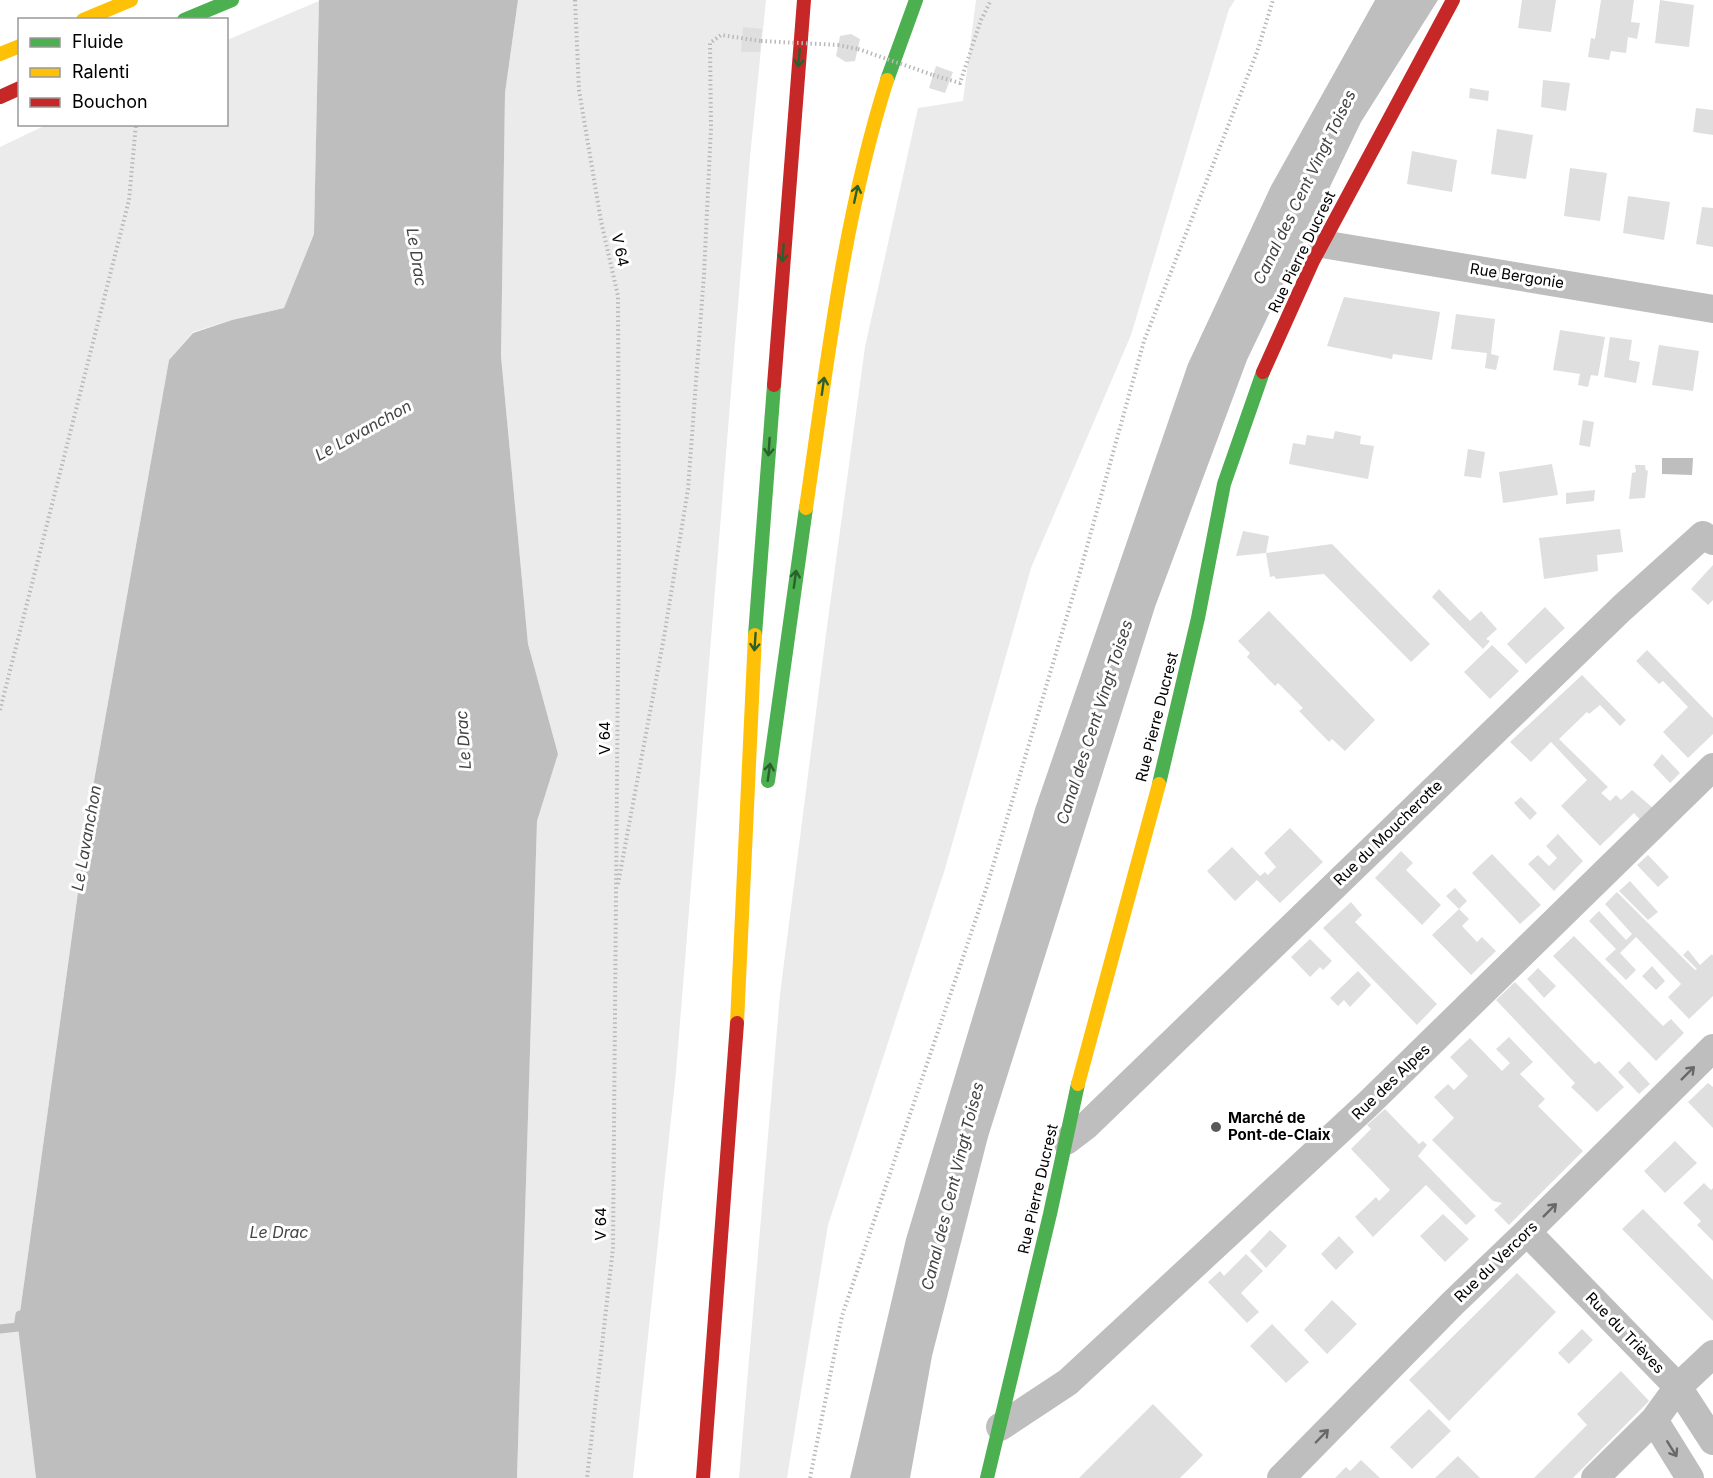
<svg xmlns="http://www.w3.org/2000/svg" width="1713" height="1478" viewBox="0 0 1713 1478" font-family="Inter,sans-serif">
<rect width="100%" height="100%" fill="#fff"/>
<path fill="#ebebeb" d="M 518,0 L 766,0 L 750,157 L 676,1072 L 633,1478 L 517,1478 L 537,820 L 558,754 L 528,644 L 501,356 L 505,93 Z
M 976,0 L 1235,0 L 1229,9 L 1131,335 L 1031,568 L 945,869 L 828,1225 L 787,1478 L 739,1478 L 780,994 L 826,634 L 865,347 L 918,108 L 963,101 Z
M 319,1 L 314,234 L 284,308 L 232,320 L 193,332 L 169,360 L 91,798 L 18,1327 L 36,1478 L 0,1478 L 0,147 L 46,125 L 226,124 L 227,40 Z"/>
<path fill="#bebebe" d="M 319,0 L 518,0 L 505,93 L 501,356 L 528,644 L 558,754 L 537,821 L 517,1478 L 36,1478 L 18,1327 L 91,798 L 169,360 L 193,333 L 232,320 L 284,308 L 314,234 Z
M 1375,0 L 1438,0 L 1361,122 L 1247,360 L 1155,607 L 988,1137 L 932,1356 L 910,1478 L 850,1478 L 906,1239 L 1036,806 L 1188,364 L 1271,186 Z
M 1662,458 L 1693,458 L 1692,475 L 1662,474 Z"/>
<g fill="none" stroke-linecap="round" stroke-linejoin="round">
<path stroke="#bebebe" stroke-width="9" d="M 0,1329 L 18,1327 L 20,1315"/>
</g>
<path fill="#dfdfdf" d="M 1522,0 L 1556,0 L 1551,32 L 1518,28 Z
M 1601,0 L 1634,0 L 1631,22 L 1640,23 L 1637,39 L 1628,37 L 1626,53 L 1611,51 L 1609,60 L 1588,57 L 1591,38 L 1595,39 Z
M 1660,0 L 1694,5 L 1689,47 L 1655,43 Z
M 743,27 L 762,29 L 760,52 L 741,52 Z
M 851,34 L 860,39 L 855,61 L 846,62 L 836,56 L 840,36 Z
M 936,66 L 953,72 L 945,93 L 929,88 Z
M 1543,80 L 1570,83 L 1566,111 L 1541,107 Z
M 1470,88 L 1489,91 L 1488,101 L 1469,98 Z
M 1696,108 L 1713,110 L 1713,135 L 1693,132 Z
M 1497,129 L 1533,135 L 1526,179 L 1491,174 Z
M 1412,151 L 1457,160 L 1452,192 L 1407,184 Z
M 1570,168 L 1607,173 L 1600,221 L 1564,216 Z
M 1628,196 L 1670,202 L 1664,240 L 1623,233 Z
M 1702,207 L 1713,208 L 1713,247 L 1696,244 Z
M 1344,297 L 1440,312 L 1432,360 L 1393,354 L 1392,359 L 1327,346 Z
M 1456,314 L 1495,319 L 1491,354 L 1499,356 L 1496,370 L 1485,368 L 1487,353 L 1451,349 Z
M 1560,330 L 1605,337 L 1598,376 L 1591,375 L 1588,387 L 1578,385 L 1580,374 L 1553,370 Z
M 1610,337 L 1632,340 L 1629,360 L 1640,362 L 1636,383 L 1604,377 Z
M 1659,345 L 1699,351 L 1693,391 L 1652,385 Z
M 1583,420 L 1594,422 L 1590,447 L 1579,445 Z
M 1335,431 L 1361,436 L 1360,444 L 1374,446 L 1368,479 L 1289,464 L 1293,443 L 1305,445 L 1307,435 L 1333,439 Z
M 1468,449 L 1485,452 L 1481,478 L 1464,476 Z
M 1552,464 L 1558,495 L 1503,503 L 1499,472 Z
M 1635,465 L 1645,465 L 1646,471 L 1648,470 L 1645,498 L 1629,499 L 1632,473 L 1636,472 Z
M 1595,490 L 1594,501 L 1566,504 L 1566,493 Z
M 1620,529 L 1623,552 L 1597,555 L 1598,571 L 1544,579 L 1539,538 Z
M 1243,531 L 1269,536 L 1266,553 L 1236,556 Z
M 1332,544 L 1430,644 L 1411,662 L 1324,574 L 1276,579 L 1274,576 L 1270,577 L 1266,553 Z
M 1713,565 L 1713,600 L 1708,605 L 1691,589 Z
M 1439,589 L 1470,621 L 1481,611 L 1497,629 L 1486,639 L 1490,641 L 1483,649 L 1432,597 Z
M 1545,607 L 1565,628 L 1526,664 L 1507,644 Z
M 1269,611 L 1375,720 L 1345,751 L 1332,739 L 1329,742 L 1299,711 L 1303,708 L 1278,683 L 1275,686 L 1247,657 L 1250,653 L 1238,641 Z
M 1492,645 L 1519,671 L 1490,699 L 1464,672 Z
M 1647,650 L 1713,718 L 1713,734 L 1688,758 L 1663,732 L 1688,707 L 1663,681 L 1659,684 L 1636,661 Z
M 1582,675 L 1626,720 L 1620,726 L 1600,705 L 1589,714 L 1587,712 L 1559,739 L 1608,787 L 1601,793 L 1610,801 L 1616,795 L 1621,800 L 1632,790 L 1653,808 L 1641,821 L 1634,813 L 1600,846 L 1561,806 L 1587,780 L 1551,742 L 1531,762 L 1510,742 Z
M 1662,754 L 1680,773 L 1670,783 L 1653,765 Z
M 1521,797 L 1537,813 L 1530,820 L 1514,803 Z
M 1290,828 L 1323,862 L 1280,903 L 1257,880 L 1235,901 L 1207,871 L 1232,847 L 1260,876 L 1265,872 L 1268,875 L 1276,867 L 1264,853 Z
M 1558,834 L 1583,861 L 1554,891 L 1528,864 L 1538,855 L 1549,866 L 1557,858 L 1546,846 Z
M 1401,851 L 1413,863 L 1406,870 L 1441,905 L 1422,925 L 1375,878 Z
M 1492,854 L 1541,905 L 1520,924 L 1472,873 Z
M 1648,855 L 1669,877 L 1658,887 L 1637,865 Z
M 1630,881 L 1658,912 L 1648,920 L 1619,891 Z
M 1455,888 L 1467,901 L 1459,909 L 1446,896 Z
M 1617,892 L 1695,970 L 1697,969 L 1683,955 L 1688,950 L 1700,965 L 1712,954 L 1713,956 L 1713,996 L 1689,1019 L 1668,997 L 1681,984 L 1636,937 L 1620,953 L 1636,970 L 1626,980 L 1605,959 L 1616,949 L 1589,921 L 1599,911 L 1626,940 L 1632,934 L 1605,904 Z
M 1351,902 L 1362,915 L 1355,922 L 1437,1004 L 1417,1025 L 1323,928 Z
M 1459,909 L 1469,919 L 1462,926 L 1477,942 L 1482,937 L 1496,951 L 1471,975 L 1432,935 Z
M 1574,936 L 1663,1026 L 1671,1019 L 1684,1033 L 1656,1061 L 1553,956 Z
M 1310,939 L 1332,961 L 1323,970 L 1320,967 L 1310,977 L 1291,957 Z
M 1652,966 L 1665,981 L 1656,990 L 1642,976 Z
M 1538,968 L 1556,986 L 1544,998 L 1527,979 Z
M 1358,971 L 1371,985 L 1350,1007 L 1344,1000 L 1338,1006 L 1330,998 Z
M 1515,982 L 1595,1064 L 1599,1061 L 1624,1087 L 1597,1112 L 1571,1087 L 1575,1083 L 1496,1000 Z
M 1509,1037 L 1533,1062 L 1520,1074 L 1545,1099 L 1538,1106 L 1583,1151 L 1509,1225 L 1494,1210 L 1502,1203 L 1493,1201 L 1432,1140 L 1454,1118 L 1434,1097 L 1448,1084 L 1454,1090 L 1468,1076 L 1450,1057 L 1470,1038 L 1502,1071 L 1510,1063 L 1496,1049 Z
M 1629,1061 L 1650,1084 L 1639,1094 L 1618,1072 Z
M 1708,1083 L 1713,1087 L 1713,1128 L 1688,1102 Z
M 1385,1109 L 1419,1144 L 1423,1141 L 1427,1145 L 1418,1156 L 1476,1216 L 1466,1225 L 1426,1185 L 1373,1237 L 1355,1217 L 1376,1197 L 1379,1201 L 1390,1190 L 1351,1149 L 1371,1129 L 1367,1125 Z
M 1675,1141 L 1697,1163 L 1665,1193 L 1644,1171 Z
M 1704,1183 L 1711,1190 L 1713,1188 L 1713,1241 L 1697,1225 L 1701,1221 L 1683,1203 Z
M 1643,1209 L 1713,1280 L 1713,1321 L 1622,1229 Z
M 1443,1214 L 1469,1239 L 1445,1262 L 1420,1236 Z
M 1270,1230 L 1287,1246 L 1266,1268 L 1250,1251 Z
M 1339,1236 L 1354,1252 L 1336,1270 L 1321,1254 Z
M 1246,1254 L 1263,1271 L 1241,1293 L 1259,1312 L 1247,1323 L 1208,1282 L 1220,1271 L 1224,1276 Z
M 1517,1273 L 1556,1312 L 1449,1421 L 1409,1380 Z
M 1332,1300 L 1357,1324 L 1327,1354 L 1304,1330 Z
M 1272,1324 L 1309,1362 L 1286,1383 L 1250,1346 Z
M 1582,1329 L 1593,1340 L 1569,1364 L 1558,1353 Z
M 1621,1371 L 1649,1401 L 1573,1478 L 1534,1478 L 1587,1425 L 1577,1414 Z
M 1153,1404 L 1203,1455 L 1180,1478 L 1079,1478 Z
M 1429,1409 L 1451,1431 L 1412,1469 L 1390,1447 Z
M 1458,1456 L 1480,1478 L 1435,1478 Z
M 1361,1460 L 1380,1478 L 1335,1478 L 1346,1467 L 1350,1471 Z"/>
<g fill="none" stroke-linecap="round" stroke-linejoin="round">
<path stroke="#b9b9b9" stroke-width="4" stroke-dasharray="1.5 3" stroke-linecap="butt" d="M 575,0 L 579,90 L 601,221 L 618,296 L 619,543 L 613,1248 L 587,1478
M 838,45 L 858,49
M 933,75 L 960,83 L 981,20 L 991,0
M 0,710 L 129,200 L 136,124
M 618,884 L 664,637 L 688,489 L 704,274 L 711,128 L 710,43 L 721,35 L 761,41
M 810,1478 L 842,1316 L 987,886 L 1080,572 L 1144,341 L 1257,52 L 1273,0"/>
<path stroke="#bebebe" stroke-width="28" d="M 1322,244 L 1713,309
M 1066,1141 L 1087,1125 L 1622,608 L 1703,535 L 1713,541
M 1527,1232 L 1678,1387 L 1713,1441
M 1654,1420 L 1690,1478
M 1000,1427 L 1068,1382 L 1369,1103 L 1713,767
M 1281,1478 L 1452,1304 L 1527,1232 L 1713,1048
M 1595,1478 L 1654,1420 L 1678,1387 L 1713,1354"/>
<path stroke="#4caf50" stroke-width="14" d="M 184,20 L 232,0
M 887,80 L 916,0
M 755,635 L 774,385
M 768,781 L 806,508
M 1159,784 L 1198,618 L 1224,484 L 1263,372
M 987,1478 L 1050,1214 L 1078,1084"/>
<path stroke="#ffc107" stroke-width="14" d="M 83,20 L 131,0
M 0,54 L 20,46
M 806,508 C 827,365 843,219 887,80
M 737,1023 L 755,635
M 1078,1084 L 1159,784"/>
<path stroke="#c62828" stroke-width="14" d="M 0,97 L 20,88
M 1263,372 L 1313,261 L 1453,0
M 774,385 L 804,0
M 703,1478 L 737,1023"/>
<path stroke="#b9b9b9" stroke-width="4" stroke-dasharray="1.5 3" stroke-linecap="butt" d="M 761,41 L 838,45
M 858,49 L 933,75"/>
</g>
<defs><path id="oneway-shaft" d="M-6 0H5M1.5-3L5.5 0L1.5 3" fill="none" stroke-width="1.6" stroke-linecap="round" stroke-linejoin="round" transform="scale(1.5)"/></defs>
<g stroke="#2a602c">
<use href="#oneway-shaft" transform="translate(799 58) rotate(95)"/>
<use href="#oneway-shaft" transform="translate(856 194) rotate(-78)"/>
<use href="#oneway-shaft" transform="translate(783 253) rotate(94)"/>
<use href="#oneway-shaft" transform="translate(823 386) rotate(-82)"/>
<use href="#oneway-shaft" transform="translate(769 447) rotate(94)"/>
<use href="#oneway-shaft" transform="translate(795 579) rotate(-82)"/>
<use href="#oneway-shaft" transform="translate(755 642) rotate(94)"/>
<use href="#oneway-shaft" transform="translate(769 772) rotate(-82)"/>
</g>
<g stroke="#686868">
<use href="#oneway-shaft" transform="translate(1688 1073) rotate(-45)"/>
<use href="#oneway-shaft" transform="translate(1550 1210) rotate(-45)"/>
<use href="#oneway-shaft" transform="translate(1322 1436) rotate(-46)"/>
<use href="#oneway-shaft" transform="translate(1672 1449) rotate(58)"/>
</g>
<circle fill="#595959" stroke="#fff" stroke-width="2" cx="1216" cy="1127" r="6"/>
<g text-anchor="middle" stroke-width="6" stroke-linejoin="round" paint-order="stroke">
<g font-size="15" fill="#000" stroke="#fff">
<text transform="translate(620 250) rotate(78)" y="5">V 64</text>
<text transform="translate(1302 252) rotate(-64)" y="5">Rue Pierre Ducrest</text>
<text transform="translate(1517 276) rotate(9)" y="5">Rue Bergonie</text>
<text transform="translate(1157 717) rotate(-76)" y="5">Rue Pierre Ducrest</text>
<text transform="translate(605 738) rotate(-90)" y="5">V 64</text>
<text transform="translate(1388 833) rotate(-44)" y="5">Rue du Moucherotte</text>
<text transform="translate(1391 1082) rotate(-44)" y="5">Rue des Alpes</text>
<text transform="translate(1038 1189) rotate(-77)" y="5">Rue Pierre Ducrest</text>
<text transform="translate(601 1224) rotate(-89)" y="5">V 64</text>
<text transform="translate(1496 1262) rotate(-44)" y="5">Rue du Vercors</text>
<text transform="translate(1625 1333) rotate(46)" y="5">Rue du Trièves</text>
</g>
<g font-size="15" font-weight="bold" fill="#000" stroke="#fff" text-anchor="start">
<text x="1228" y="1123">Marché de<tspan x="1228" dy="17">Pont-de-Claix</tspan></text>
</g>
<g font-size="16" font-style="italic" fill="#434343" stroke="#fff">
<text transform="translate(1304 187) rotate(-64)" y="6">Canal des Cent Vingt Toises</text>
<text transform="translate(417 257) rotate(81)" y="6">Le Drac</text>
<text transform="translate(363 430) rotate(-29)" y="6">Le Lavanchon</text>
<text transform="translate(1094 722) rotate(-72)" y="6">Canal des Cent Vingt Toises</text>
<text transform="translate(463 740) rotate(-94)" y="6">Le Drac</text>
<text transform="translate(86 838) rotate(-80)" y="6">Le Lavanchon</text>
<text transform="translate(952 1186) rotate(-76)" y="6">Canal des Cent Vingt Toises</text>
<text x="279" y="1238">Le Drac</text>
</g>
</g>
<rect x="18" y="18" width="210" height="108" fill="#ffffff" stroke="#999999" stroke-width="1.5"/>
<rect x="30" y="38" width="30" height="9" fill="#4caf50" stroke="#999999" stroke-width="1.5"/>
<text x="72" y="48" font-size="18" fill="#000000">Fluide</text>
<rect x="30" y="68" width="30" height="9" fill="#ffc107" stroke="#999999" stroke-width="1.5"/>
<text x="72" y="78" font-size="18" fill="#000000">Ralenti</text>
<rect x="30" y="98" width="30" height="9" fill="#c62828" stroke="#999999" stroke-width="1.5"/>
<text x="72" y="108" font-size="18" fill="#000000">Bouchon</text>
</svg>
